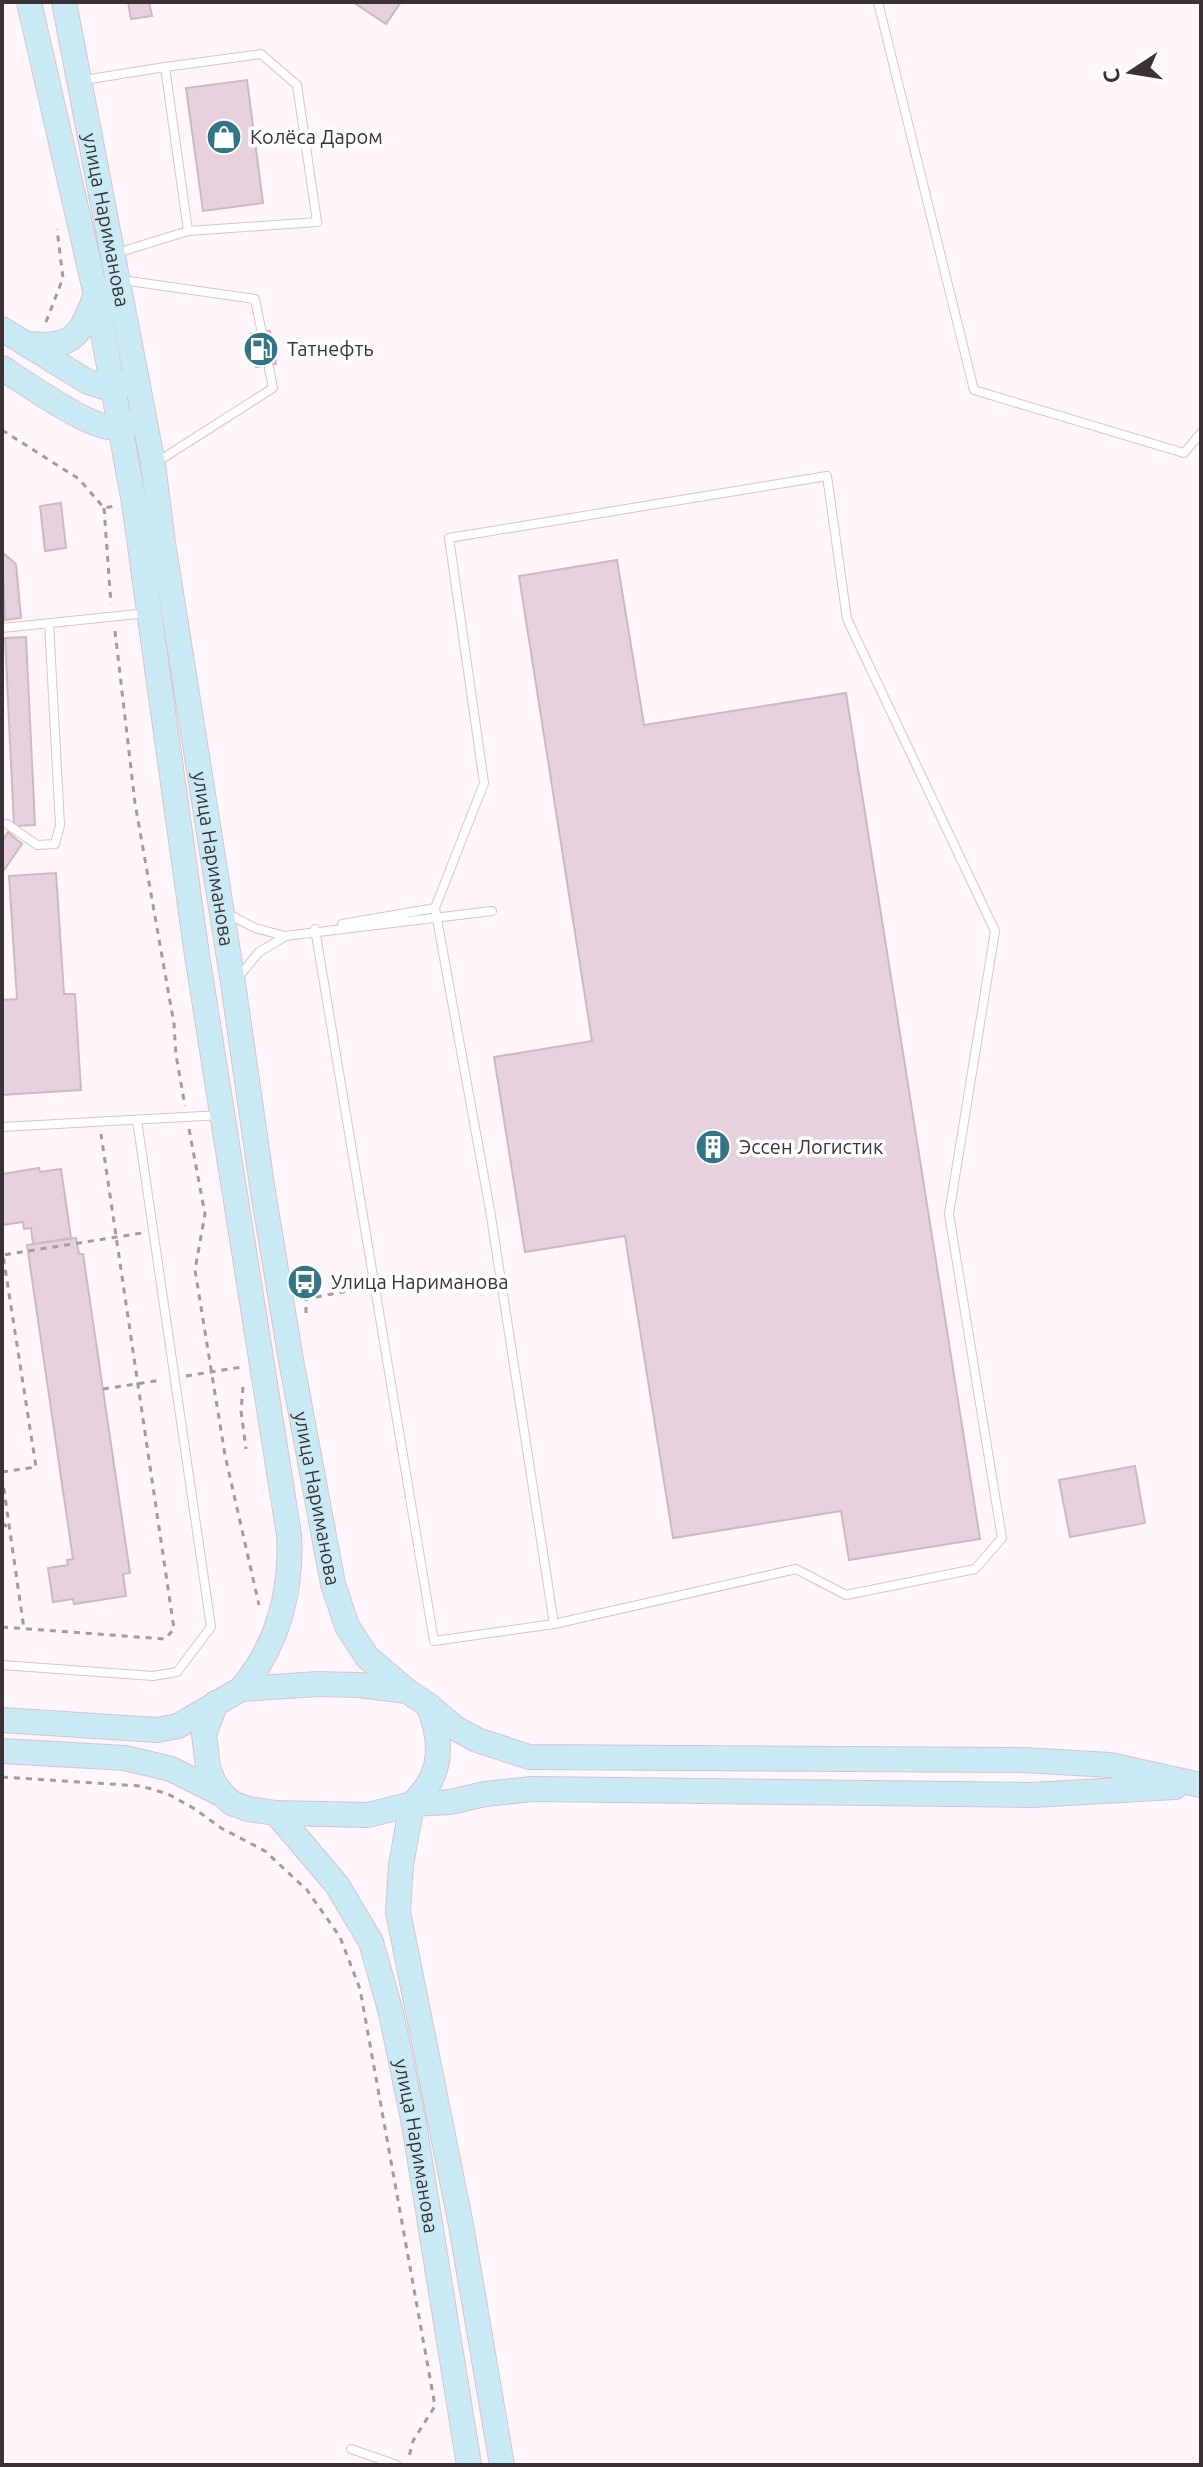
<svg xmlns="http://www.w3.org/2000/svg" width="1203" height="2467" viewBox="0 0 1203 2467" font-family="Ubuntu,sans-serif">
<rect width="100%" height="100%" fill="#fff6fb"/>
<path fill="#e7d1dc" stroke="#ceb9c3" stroke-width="2" d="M 128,2 L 149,2 L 152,16 L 131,19 Z
M 353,2 L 401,2 L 386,24 Z
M 247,80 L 263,203 L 203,211 L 186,88 Z
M 270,331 L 276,364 L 256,367 L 251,334 Z
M 61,503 L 66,548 L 45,551 L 40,506 Z
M 2,552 L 16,564 L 21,618 L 5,620 Z
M 617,560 L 644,725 L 846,693 L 980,1539 L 849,1560 L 841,1511 L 673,1538 L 625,1236 L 525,1252 L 494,1057 L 592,1041 L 519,576 Z
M 26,637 L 35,825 L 14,826 L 5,638 Z
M 8,832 L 22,844 L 2,873 L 2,841 Z
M 56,873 L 64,994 L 75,994 L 81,1090 L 2,1095 L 2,1000 L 17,999 L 9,876 Z
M 39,1168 L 40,1172 L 61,1169 L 71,1238 L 33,1244 L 31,1228 L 24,1229 L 23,1222 L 2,1225 L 2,1174 Z
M 76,1238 L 79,1254 L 83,1254 L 130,1573 L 123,1574 L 126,1596 L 74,1604 L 73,1599 L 53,1602 L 48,1568 L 68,1565 L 67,1560 L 73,1559 L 27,1245 Z
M 1135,1466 L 1145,1523 L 1070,1537 L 1059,1480 Z"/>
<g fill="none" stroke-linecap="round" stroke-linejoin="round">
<defs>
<path id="lane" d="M 878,2 L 974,390 L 1184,453 L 1201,433
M 165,67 L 261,54 L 297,85 L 317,222 L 188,231
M 84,80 L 165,67 L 188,231 L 117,253
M 122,280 L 255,299 L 273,388 L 157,462
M 2,628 L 148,613
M 7,824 L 37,845 L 55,844 L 60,825 L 49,623
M 228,914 L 255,928 L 285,936 L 492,911
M 342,924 L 435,908
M 315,929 L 434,1641 L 554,1624 L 796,1569 L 846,1595 L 975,1569 L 1002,1538 L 949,1214 L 995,931 L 847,619 L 827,476 L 449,538 L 484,783 L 435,908 L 490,1210 L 554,1624
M 237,979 L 259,952 L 286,936
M 2,1127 L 221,1115
M 2,1665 L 153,1676 L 177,1672 L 211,1627 L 137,1120
M 351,2449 L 397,2465"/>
<g id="secondary">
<path d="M 29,2 L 96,295 L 134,503 L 197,955 L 289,1535 C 292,1591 278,1645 241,1689"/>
<path id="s1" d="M 64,2 L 153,464 L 163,543 L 233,983 L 263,1192 L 291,1360 L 333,1584 L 347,1626 L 367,1657 L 407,1691"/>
<path d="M 2,329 L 88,382 L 104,387 L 127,383"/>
<path d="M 26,344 C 72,348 79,339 95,297"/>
<path d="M 2,368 C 24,382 86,426 110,427 C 118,428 127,424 135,423"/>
<path d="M 216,1703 L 204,1734 L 208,1767 L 214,1783 L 223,1795 L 232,1803 L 248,1809 L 276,1813 L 368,1815 L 412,1804 L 450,1802 L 485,1794 L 532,1789 L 1032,1795 L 1175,1787"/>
<path d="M 2,1720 L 157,1730 L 178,1726 L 241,1689 L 318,1684 L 359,1685 L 407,1691 L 428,1705 L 455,1728 L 477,1740 L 529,1757 L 1024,1760 L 1110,1765 L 1201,1785"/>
<path d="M 2,1751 L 125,1758 L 171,1769 L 221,1794"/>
<path d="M 412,1804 L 401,1865 L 398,1912 L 461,2225 L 502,2465"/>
<path d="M 412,1804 C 443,1775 443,1744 429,1707"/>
<path id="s2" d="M 276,1813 L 337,1885 L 371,1942 L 391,2013 L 414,2124 L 469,2465"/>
</g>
</defs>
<use href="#lane" stroke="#d9c3ce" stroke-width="10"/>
<use href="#secondary" stroke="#d9c3ce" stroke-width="26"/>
<path stroke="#a49ba0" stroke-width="3" stroke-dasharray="6 6" stroke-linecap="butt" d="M 46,322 L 63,278 L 57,229
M 2,430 L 79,479 L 104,508 L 115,506
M 104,508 L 111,604
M 115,631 L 135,803 L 174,1024 L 176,1055 L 185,1106
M 189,1129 L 205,1214 L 195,1270 L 225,1455 L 259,1605
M 2,1245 L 3,1255 L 142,1233
M 306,1313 L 306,1299 L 363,1288
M 186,1376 L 242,1367
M 243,1387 L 241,1411 L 246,1449
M 103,1389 L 162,1380
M 2,1472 L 36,1467 L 3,1255
M 2,1476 L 24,1629
M 2,1523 L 10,1529
M 2,1627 L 165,1639 L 174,1629 L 101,1134
M 2,1777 L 141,1786 L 168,1794 L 195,1809 L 221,1828 L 265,1851 L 307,1890 L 340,1937 L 360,1989 L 435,2406 L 413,2441 L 409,2457"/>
<use href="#lane" stroke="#fff" stroke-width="8"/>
<use href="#secondary" stroke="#caebf5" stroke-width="24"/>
</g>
<defs>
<symbol id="shop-disc" viewBox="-11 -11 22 22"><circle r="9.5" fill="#337487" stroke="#fff"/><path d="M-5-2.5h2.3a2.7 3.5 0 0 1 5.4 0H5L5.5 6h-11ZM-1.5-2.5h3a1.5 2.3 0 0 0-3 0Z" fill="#fff"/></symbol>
<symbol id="fuel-disc" viewBox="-11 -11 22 22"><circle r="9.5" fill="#337487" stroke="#fff"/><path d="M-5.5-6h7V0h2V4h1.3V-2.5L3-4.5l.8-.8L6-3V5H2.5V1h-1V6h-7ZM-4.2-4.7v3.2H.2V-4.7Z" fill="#fff"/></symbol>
<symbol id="building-disc" viewBox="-11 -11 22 22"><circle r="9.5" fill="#337487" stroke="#fff"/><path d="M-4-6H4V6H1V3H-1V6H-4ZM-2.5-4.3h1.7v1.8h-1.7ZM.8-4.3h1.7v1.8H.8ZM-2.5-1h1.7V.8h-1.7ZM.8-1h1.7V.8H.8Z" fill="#fff"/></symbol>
<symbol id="bus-disc" viewBox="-11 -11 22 22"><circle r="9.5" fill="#337487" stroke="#fff"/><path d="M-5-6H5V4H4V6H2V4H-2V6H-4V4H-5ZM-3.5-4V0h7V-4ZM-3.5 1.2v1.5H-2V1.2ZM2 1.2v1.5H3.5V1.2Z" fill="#fff"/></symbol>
</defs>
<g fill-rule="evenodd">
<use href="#shop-disc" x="204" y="117" width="40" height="40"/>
<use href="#fuel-disc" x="241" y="329" width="40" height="40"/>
<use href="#building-disc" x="693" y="1127" width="40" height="40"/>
<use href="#bus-disc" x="285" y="1262" width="40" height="40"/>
</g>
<g text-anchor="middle" stroke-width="7" stroke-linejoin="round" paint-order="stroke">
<g font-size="20" fill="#3b3237" stroke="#fff" text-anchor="start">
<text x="250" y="144">Колёса Даром</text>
<text x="287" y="356">Татнефть</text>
<text x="739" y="1154">Эссен Логистик</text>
<text x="331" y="1289">Улица Нариманова</text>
</g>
<g font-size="20" fill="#3b3237" stroke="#fff">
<text dy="7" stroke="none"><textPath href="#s1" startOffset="222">улица Нариманова</textPath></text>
<text dy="7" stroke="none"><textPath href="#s1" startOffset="870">улица Нариманова</textPath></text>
<text dy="7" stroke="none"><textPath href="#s1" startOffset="1518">улица Нариманова</textPath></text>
<text dy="7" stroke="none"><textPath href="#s2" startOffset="370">улица Нариманова</textPath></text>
</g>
</g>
<rect width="1203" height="2467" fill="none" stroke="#3b3237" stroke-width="8"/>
<g transform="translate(1131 72) rotate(258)" stroke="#ffffff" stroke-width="6" paint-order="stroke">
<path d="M0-6L14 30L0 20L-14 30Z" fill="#3b3237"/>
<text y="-12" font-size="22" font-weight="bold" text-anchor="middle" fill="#3b3237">С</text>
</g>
</svg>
